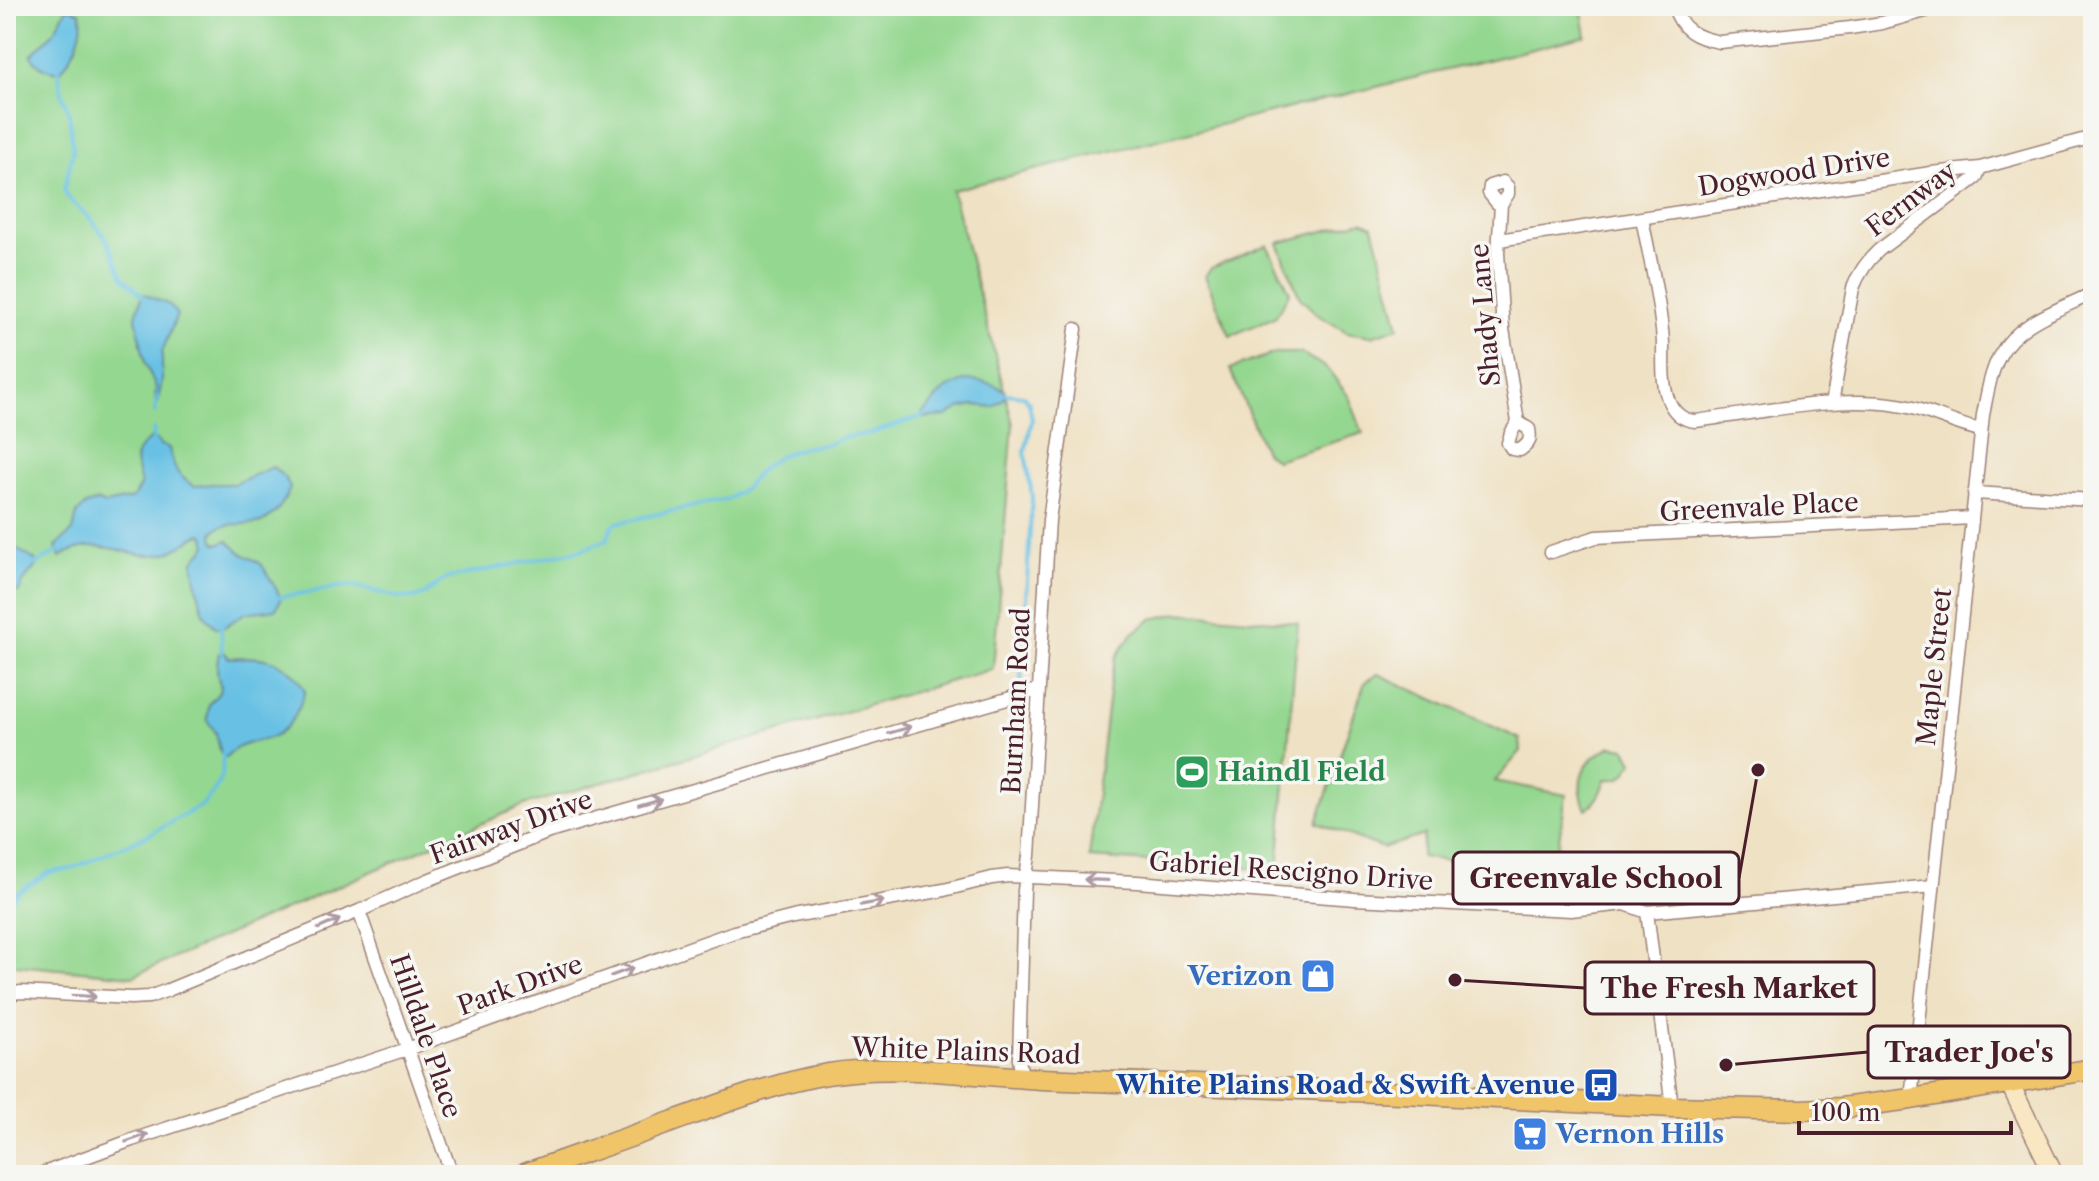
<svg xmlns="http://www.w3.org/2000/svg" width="2099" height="1181" viewBox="0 0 2099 1181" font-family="'Libre Caslon Text',serif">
<rect width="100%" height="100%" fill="#f6f6f2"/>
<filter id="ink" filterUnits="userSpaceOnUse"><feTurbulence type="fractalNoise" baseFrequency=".0125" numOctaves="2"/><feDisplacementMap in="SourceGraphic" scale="16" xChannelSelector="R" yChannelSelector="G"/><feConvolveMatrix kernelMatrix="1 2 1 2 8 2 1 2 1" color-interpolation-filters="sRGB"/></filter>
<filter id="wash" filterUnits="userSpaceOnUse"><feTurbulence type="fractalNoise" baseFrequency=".006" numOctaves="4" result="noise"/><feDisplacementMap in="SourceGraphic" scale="32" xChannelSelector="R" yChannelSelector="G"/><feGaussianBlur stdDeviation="1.8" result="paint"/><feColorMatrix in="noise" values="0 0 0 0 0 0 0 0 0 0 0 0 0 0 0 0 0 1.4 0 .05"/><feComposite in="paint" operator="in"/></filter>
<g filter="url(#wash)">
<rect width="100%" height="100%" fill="#efe1c3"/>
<path fill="#94d790" stroke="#6f7b5e" stroke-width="2" d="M 6,6 L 1581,6 L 1586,36 L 952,190 L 1013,424 L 993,669 L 524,805 L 133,976 L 6,964 Z
M 1362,221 L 1373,226 L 1399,327 L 1371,336 L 1347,332 L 1318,315 L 1300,298 L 1278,243 Z
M 1267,245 L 1290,292 L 1275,317 L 1230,336 L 1205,276 L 1211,268 Z
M 1275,353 L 1301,353 L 1327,368 L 1349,397 L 1363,433 L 1276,460 L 1265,452 L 1230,369 Z
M 1178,613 L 1298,623 L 1278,870 L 1089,858 L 1110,685 L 1116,657 L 1132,634 L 1152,619 Z
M 1378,674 L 1520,739 L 1521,751 L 1495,781 L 1566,795 L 1553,877 L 1421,857 L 1424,835 L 1383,848 L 1317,823 L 1365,682 Z
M 1612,746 L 1625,748 L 1633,762 C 1624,777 1624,780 1606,779 C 1602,792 1598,801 1586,810 C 1574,779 1581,761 1612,746 Z"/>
<path fill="#67c1e4" stroke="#587088" stroke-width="2" d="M 68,8 L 80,12 C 86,31 73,55 61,71 C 50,73 35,65 31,55 L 54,32 L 65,11 Z
M 144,294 L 170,305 L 177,315 L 162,352 L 162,380 L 158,402 L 155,400 L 156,388 L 145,362 L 137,324 L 136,316 L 142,296 Z
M 966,380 C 981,380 992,384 1005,390 L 1005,398 L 994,407 L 974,405 L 960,408 L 946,416 L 923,418 L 922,413 C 930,408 931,405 936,398 C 943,389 956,384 966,380 Z
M 151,438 L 155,438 L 160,445 L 169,448 C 173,467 176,475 194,486 L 213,484 L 234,484 L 273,467 L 286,479 L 290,488 C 285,502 275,516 261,522 C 248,527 206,518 214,541 L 218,544 L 228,540 C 233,545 237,550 243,554 C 248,557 256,560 261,564 C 265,569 280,595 281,599 L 276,609 L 245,613 L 224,627 L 217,628 C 212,624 207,619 204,613 C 201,606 192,566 194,561 C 197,556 204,550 207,545 L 205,536 L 201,534 C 190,539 177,550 167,553 C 129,563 101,531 60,557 L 56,546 L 73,531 L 77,513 L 86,505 L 98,501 L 106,504 L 133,498 L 141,484 C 135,462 131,453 151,438 Z
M 17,549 L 35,560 L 36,566 L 23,582 L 19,592 L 13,591 L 6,595 L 6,551 Z
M 224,652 L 229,658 C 262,655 290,659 305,691 C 299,709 291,729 272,737 C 265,740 255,741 247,744 C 239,747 232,749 226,757 L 221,754 L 216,733 L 207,720 L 209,704 L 218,694 L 221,687 C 216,675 216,665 219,653 Z"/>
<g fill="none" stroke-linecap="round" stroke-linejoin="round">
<path stroke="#67c1e4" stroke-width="4" d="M 58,69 L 62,94 L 69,113 L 73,152 L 64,190 L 68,198 L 91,219 L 107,240 L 123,277 L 146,299
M 1005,394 L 1024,396 L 1029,403 L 1032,420 L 1025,452 L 1032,496 L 1021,681
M 155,413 L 157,396
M 153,438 L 154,429
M 32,565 L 38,563 L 58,551
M 280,597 L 351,585 L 401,598 L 415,598 L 425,594 L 445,579 L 580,550 L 607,540 L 612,526 L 616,523 L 728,499 L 745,488 L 759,471 L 779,456 L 802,448 L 828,444 L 844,437 L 869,434 L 923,416
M 221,628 L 222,653
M 6,904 L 18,892 L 50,872 L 71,869 L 148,835 L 202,805 L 214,791 L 222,775 L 223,752"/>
</g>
</g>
<g filter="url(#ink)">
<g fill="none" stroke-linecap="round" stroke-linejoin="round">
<defs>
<path id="street" d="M 1674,6 C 1680,30 1697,38 1720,42 L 1850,28 L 1882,23 L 1943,6
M 1501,204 L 1497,203 L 1489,193 L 1490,186 L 1503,182 L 1508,187 L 1508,194 L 1501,204 L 1498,253 L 1503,329 L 1518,422 L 1511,433 L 1508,443 L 1512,449 L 1520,450 C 1530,443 1531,440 1529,429 L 1518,422
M 1642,218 C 1649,255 1658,292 1662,330 C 1665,352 1660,377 1668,399 C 1673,412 1682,420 1695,421 C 1759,413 1834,395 1898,405 C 1928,409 1951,424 1981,430
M 1499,240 L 1931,173 L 1980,168 L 2093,137
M 1832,403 L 1853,288 C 1859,272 1867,261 1879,250 L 1976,178 L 1980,168
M 1974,493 L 2093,500
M 1551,552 L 1596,537 L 1972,518
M 359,911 L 452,1175
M 1647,912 L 1672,1107
M 6,995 L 20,992 L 131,998 L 149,997 L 168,990 L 359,911 L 428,880 L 549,832 L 1038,690
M 1022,1078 L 1019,1059 L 1024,890 L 1029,856 L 1049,520 L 1076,329
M 1911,1099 L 1983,415 C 1987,395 1990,373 2000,355 C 2017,322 2062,309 2093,293
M 38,1175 L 132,1140 L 407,1049 L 734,932 L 793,917 L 944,890 L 992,878 L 1008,876 L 1137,882 L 1355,899 L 1571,910 L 1625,904 L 1647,912 L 1933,886"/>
<path id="secondary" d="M 2009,1082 L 2054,1175"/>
<path id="primary" d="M 522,1175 C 572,1157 622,1140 671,1122 C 722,1104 774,1083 828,1074 C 896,1063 972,1075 1041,1079 L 1401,1093 L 1672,1107 L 1800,1110 L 1841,1108 L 1911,1099 L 2093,1069"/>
</defs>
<use href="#street" stroke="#9c8077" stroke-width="15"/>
<use href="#secondary" stroke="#9c8077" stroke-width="21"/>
<use href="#primary" stroke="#9c8077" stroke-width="23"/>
<use href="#street" stroke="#fff" stroke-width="12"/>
<use href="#secondary" stroke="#f9e7c3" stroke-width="18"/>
<use href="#primary" stroke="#f0c469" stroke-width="20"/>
</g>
<defs><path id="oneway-shaft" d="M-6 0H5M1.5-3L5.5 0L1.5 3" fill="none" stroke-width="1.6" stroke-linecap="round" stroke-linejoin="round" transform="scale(2)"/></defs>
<g stroke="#ae9aa0">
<use href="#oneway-shaft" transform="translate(900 730) rotate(-16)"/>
<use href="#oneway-shaft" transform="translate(650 802) rotate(-16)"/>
<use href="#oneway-shaft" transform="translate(1096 880) rotate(-178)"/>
<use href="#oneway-shaft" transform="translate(872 903) rotate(-10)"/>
<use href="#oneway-shaft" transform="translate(329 924) rotate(-23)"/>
<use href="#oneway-shaft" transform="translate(622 972) rotate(-20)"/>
<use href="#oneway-shaft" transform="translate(84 996) rotate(3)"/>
<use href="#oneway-shaft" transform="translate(137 1138) rotate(-19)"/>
</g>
</g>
<defs>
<symbol id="stadium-square" viewBox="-11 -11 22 22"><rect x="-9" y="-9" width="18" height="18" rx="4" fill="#2e9e5b" stroke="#f6f6f2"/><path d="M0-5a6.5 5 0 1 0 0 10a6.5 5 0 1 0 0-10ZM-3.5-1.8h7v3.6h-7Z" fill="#fff"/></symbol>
<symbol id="shop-square" viewBox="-11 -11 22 22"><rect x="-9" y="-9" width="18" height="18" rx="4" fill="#3f7fe0" stroke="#f6f6f2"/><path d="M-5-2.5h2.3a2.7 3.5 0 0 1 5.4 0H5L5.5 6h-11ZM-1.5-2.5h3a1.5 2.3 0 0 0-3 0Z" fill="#fff"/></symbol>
<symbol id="bus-square" viewBox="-11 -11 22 22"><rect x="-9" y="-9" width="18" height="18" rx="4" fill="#1a4fb4" stroke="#f6f6f2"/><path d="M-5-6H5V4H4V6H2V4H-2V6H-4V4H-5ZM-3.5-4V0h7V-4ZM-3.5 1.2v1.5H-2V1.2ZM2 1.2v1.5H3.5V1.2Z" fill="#fff"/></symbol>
<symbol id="supermarket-square" viewBox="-11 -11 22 22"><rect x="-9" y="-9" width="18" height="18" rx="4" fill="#3f7fe0" stroke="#f6f6f2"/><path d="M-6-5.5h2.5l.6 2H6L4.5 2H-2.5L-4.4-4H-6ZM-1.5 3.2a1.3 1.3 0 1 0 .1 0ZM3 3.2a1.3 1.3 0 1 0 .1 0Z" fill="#fff"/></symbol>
</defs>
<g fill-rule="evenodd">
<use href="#stadium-square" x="1172" y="752" width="40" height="40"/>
<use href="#shop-square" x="1298" y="956" width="40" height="40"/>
<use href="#bus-square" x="1581" y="1065" width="40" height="40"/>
<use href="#supermarket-square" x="1510" y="1114" width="40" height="40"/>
</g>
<g text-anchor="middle" stroke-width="7" stroke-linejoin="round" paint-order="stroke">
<g font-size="26" fill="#4a1f2b" stroke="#f6f6f2">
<text transform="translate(1794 172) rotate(-9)" y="9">Dogwood Drive</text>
<text transform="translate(1911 199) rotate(-37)" y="9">Fernway</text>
<text transform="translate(1485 315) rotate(-95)" y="9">Shady Lane</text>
<text transform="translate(1759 507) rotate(-3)" y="9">Greenvale Place</text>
<text transform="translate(1934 667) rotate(-84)" y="9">Maple Street</text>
<text transform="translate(1016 701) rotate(-87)" y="9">Burnham Road</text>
<text transform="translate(511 827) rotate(-20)" y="9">Fairway Drive</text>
<text transform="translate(1291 871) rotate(4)" y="9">Gabriel Rescigno Drive</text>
<text transform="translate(520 985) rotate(-20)" y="9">Park Drive</text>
<text transform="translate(426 1036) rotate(71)" y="9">Hilldale Place</text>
<text transform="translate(966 1051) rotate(2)" y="9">White Plains Road</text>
</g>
<g font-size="26" font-weight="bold" fill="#27864d" stroke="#f6f6f2" text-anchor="start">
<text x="1218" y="781">Haindl Field</text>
</g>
<g font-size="26" font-weight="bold" fill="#366cbe" stroke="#f6f6f2" text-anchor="end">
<text x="1292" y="985">Verizon</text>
<text x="1556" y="1143" text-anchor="start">Vernon Hills</text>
</g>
<g font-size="26" font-weight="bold" fill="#164399" stroke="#f6f6f2" text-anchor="end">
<text x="1575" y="1094">White Plains Road &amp; Swift Avenue</text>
</g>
</g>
<path fill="none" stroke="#4a1f2b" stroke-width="3" d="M1758 770L1739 878M1455 980L1585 988M1726 1065L1868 1052"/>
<g fill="#4a1f2b" stroke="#f6f6f2" stroke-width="3">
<circle cx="1758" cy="770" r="8"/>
<circle cx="1455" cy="980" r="8"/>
<circle cx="1726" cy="1065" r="8"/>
</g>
<g fill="#f6f6f2" stroke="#4a1f2b" stroke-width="3">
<rect x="1453" y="852" width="286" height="52" rx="8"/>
<rect x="1585" y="962" width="289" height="52" rx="8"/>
<rect x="1868" y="1026" width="202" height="52" rx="8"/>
</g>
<g font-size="28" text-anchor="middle" font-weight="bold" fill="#4a1f2b">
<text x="1596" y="888">Greenvale School</text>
<text x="1729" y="998">The Fresh Market</text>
<text x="1969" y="1062">Trader Joe's</text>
</g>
<rect width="2099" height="1181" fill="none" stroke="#f6f6f2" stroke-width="32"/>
<path d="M1799 1121v12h212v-12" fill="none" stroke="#4a1f2b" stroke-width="4"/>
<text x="1811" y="1121" font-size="24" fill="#4a1f2b" stroke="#f6f6f2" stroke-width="6" paint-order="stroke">100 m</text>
</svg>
